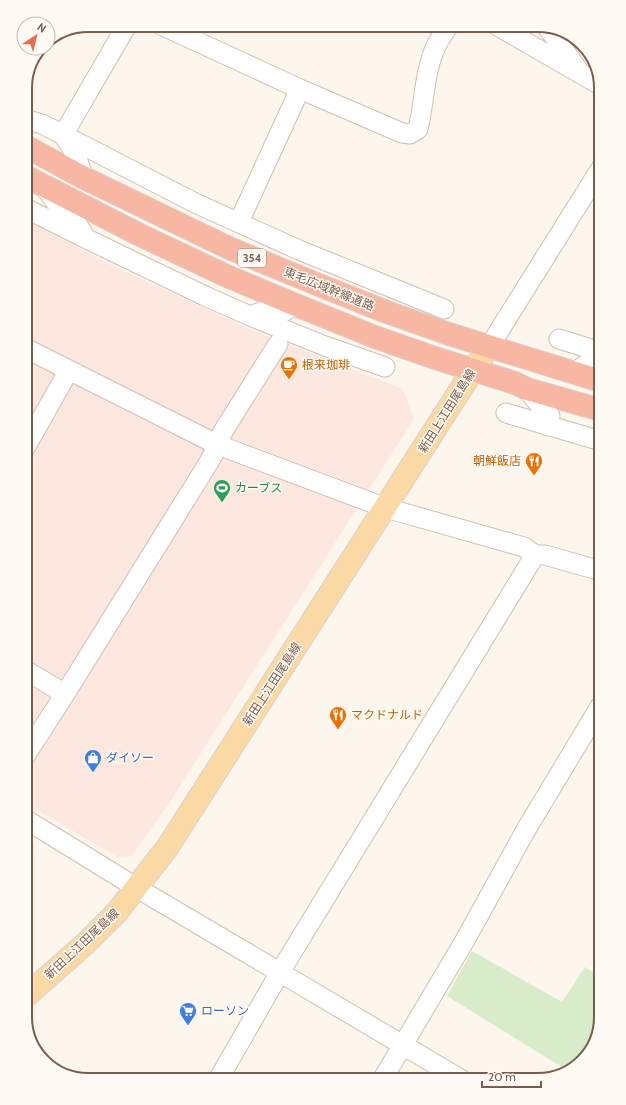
<svg xmlns="http://www.w3.org/2000/svg" width="626" height="1105" viewBox="0 0 626 1105" font-family="Cabin,'Noto Sans JP',sans-serif">
<rect width="100%" height="100%" fill="#fdf6ec"/>
<path fill="#fde8e0" d="M 25,219 L 113,266 L 252,330 L 403,389 L 414,419 L 173,797 L 132,856 L 117,857 L 25,803 Z"/>
<path fill="#d8ecc9" d="M 472,951 L 562,1002 L 585,967 L 601,977 L 601,1017 L 590,1052 L 568,1071 L 447,996 Z"/>
<g fill="none" stroke-linecap="round" stroke-linejoin="round">
<defs>
<path id="minor" d="M 161,25 L 300,89 L 402,133 L 410,134 L 418,129 C 425,101 424,70 437,44 C 441,37 445,31 449,25
M 496,25 L 600,85
M 547,27 L 577,68
M 25,119 L 42,124 L 195,203 L 299,250 L 444,309
M 84,178 L 75,153 L 63,135 L 127,25
M 43,185 L 60,208 L 75,221 L 84,235
M 25,208 L 87,239 L 205,296 L 250,316 L 325,346 L 385,367
M 239,222 L 300,89
M 250,316 L 264,311 L 281,313 L 296,305
M 559,339 L 601,352
M 489,347 L 601,168
M 25,348 L 218,445 L 386,508 L 524,547 L 535,555
M 574,373 L 588,363 L 601,365
M 527,389 L 542,408 L 550,416 L 548,426
M 506,413 L 601,441
M 25,448 L 69,370
M 25,670 L 65,694
M 25,756 L 65,694 L 209,462 L 218,445 L 222,433 L 278,344
M 25,819 L 137,888 L 462,1080
M 218,1080 L 280,972 L 535,555 L 545,555 L 601,571
M 382,1080 L 464,942 L 527,828 L 601,705"/>
<path id="major" d="M 25,997 L 86,943 L 117,912 L 167,848 L 473,370 L 489,347"/>
<path id="highway" d="M 25,146 L 84,178 L 229,248 L 319,285 L 384,311 L 449,334 L 601,381
M 25,176 L 140,235 L 229,277 L 296,305 L 375,337 L 435,358 L 515,383 L 527,389 L 601,410"/>
</defs>
<use href="#minor" stroke="#d1beb0" stroke-width="21"/>
<use href="#major" stroke="#dad1cd" stroke-width="24"/>
<use href="#highway" stroke="#dad1cd" stroke-width="24"/>
<use href="#minor" stroke="#fff" stroke-width="19"/>
<use href="#major" stroke="#fbd9a5" stroke-width="22"/>
<use href="#highway" stroke="#f7b7a3" stroke-width="22"/>
</g>
<defs>
<symbol id="cafe-pin" viewBox="-11 -11 22 30"><path d="M0 17L-7.5 6A9.5 9.5 0 1 1 7.5 6Z" fill="#e8710a" stroke="#fffaf3"/><path d="M-5.5-4.5H6V0H3Q3 3.5 0 3.5H-2.5Q-5.5 3.5-5.5 0ZM3-3.2v2h1.7v-2ZM-6 4.5H4V6H-6Z" fill="#fff"/></symbol>
<symbol id="restaurant-pin" viewBox="-11 -11 22 30"><path d="M0 17L-7.5 6A9.5 9.5 0 1 1 7.5 6Z" fill="#e8710a" stroke="#fffaf3"/><path d="M-5-6h1v4h1v-4h1v4h1v-4h1v5L-1.5 .5V6h-2V.5L-5-1ZM5-6V6H3V1.5H1.5Q1.5-4 5-6Z" fill="#fff"/></symbol>
<symbol id="stadium-pin" viewBox="-11 -11 22 30"><path d="M0 17L-7.5 6A9.5 9.5 0 1 1 7.5 6Z" fill="#2e9e5b" stroke="#fffaf3"/><path d="M0-5a6.5 5 0 1 0 0 10a6.5 5 0 1 0 0-10ZM-3.5-1.8h7v3.6h-7Z" fill="#fff"/></symbol>
<symbol id="shop-pin" viewBox="-11 -11 22 30"><path d="M0 17L-7.5 6A9.5 9.5 0 1 1 7.5 6Z" fill="#3f7fe0" stroke="#fffaf3"/><path d="M-5-2.5h2.3a2.7 3.5 0 0 1 5.4 0H5L5.5 6h-11ZM-1.5-2.5h3a1.5 2.3 0 0 0-3 0Z" fill="#fff"/></symbol>
<symbol id="supermarket-pin" viewBox="-11 -11 22 30"><path d="M0 17L-7.5 6A9.5 9.5 0 1 1 7.5 6Z" fill="#3f7fe0" stroke="#fffaf3"/><path d="M-6-5.5h2.5l.6 2H6L4.5 2H-2.5L-4.4-4H-6ZM-1.5 3.2a1.3 1.3 0 1 0 .1 0ZM3 3.2a1.3 1.3 0 1 0 .1 0Z" fill="#fff"/></symbol>
</defs>
<g fill-rule="evenodd">
<use href="#cafe-pin" x="279" y="355" width="20" height="27"/>
<use href="#restaurant-pin" x="524" y="451" width="20" height="27"/>
<use href="#stadium-pin" x="212" y="478" width="20" height="27"/>
<use href="#restaurant-pin" x="328" y="705" width="20" height="27"/>
<use href="#shop-pin" x="83" y="748" width="20" height="27"/>
<use href="#supermarket-pin" x="178" y="1001" width="20" height="27"/>
</g>
<g text-anchor="middle" stroke-width="3" stroke-linejoin="round" paint-order="stroke">
<rect fill="#fffaf3" stroke="#a28b7f" stroke-width="1" x="238" y="249" width="28" height="18" rx="3"/>
<g font-size="11" font-weight="bold" fill="#7a5c4d">
<text x="252" y="262">354</text>
</g>
<g font-size="12" fill="#7a5c4d" stroke="#fffaf3">
<text transform="translate(329 289) rotate(22)" y="4">東毛広域幹線道路</text>
<text transform="translate(447 411) rotate(-58)" y="4">新田上江田尾島線</text>
<text transform="translate(272 684) rotate(-57)" y="4">新田上江田尾島線</text>
<text transform="translate(82 944) rotate(-43)" y="4">新田上江田尾島線</text>
</g>
<g font-size="12" fill="#c56008" stroke="#fffaf3" text-anchor="start">
<text x="302" y="369">根来珈琲</text>
<text x="521" y="465" text-anchor="end">朝鮮飯店</text>
<text x="351" y="719">マクドナルド</text>
</g>
<g font-size="12" fill="#27864d" stroke="#fffaf3" text-anchor="start">
<text x="235" y="492">カーブス</text>
</g>
<g font-size="12" fill="#366cbe" stroke="#fffaf3" text-anchor="start">
<text x="106" y="762">ダイソー</text>
<text x="201" y="1015">ローソン</text>
</g>
</g>
<path d="M0 0H626V1105H0ZM88 32H538A56 56 0 0 1 594 88V1017A56 56 0 0 1 538 1073H88A56 56 0 0 1 32 1017V88A56 56 0 0 1 88 32Z" fill="#fffaf3" fill-rule="evenodd"/>
<path fill="none" stroke="#7a5c4d" stroke-width="2" d="M88 32H538A56 56 0 0 1 594 88V1017A56 56 0 0 1 538 1073H88A56 56 0 0 1 32 1017V88A56 56 0 0 1 88 32Z"/>
<g transform="translate(36 36) rotate(35)"><circle r="19" fill="#fffaf3" stroke="#cabbb1"/>
<path d="M0-3L7 15L0 10L-7 15Z" fill="#e76f51"/>
<text y="-6" font-size="11" font-weight="bold" text-anchor="middle" fill="#7a5c4d">N</text>
</g>
<path d="M482 1081v6h59v-6" fill="none" stroke="#7a5c4d" stroke-width="2"/>
<text x="488" y="1081" font-size="12" fill="#7a5c4d" stroke="#fffaf3" stroke-width="3" paint-order="stroke">20 m</text>
</svg>
